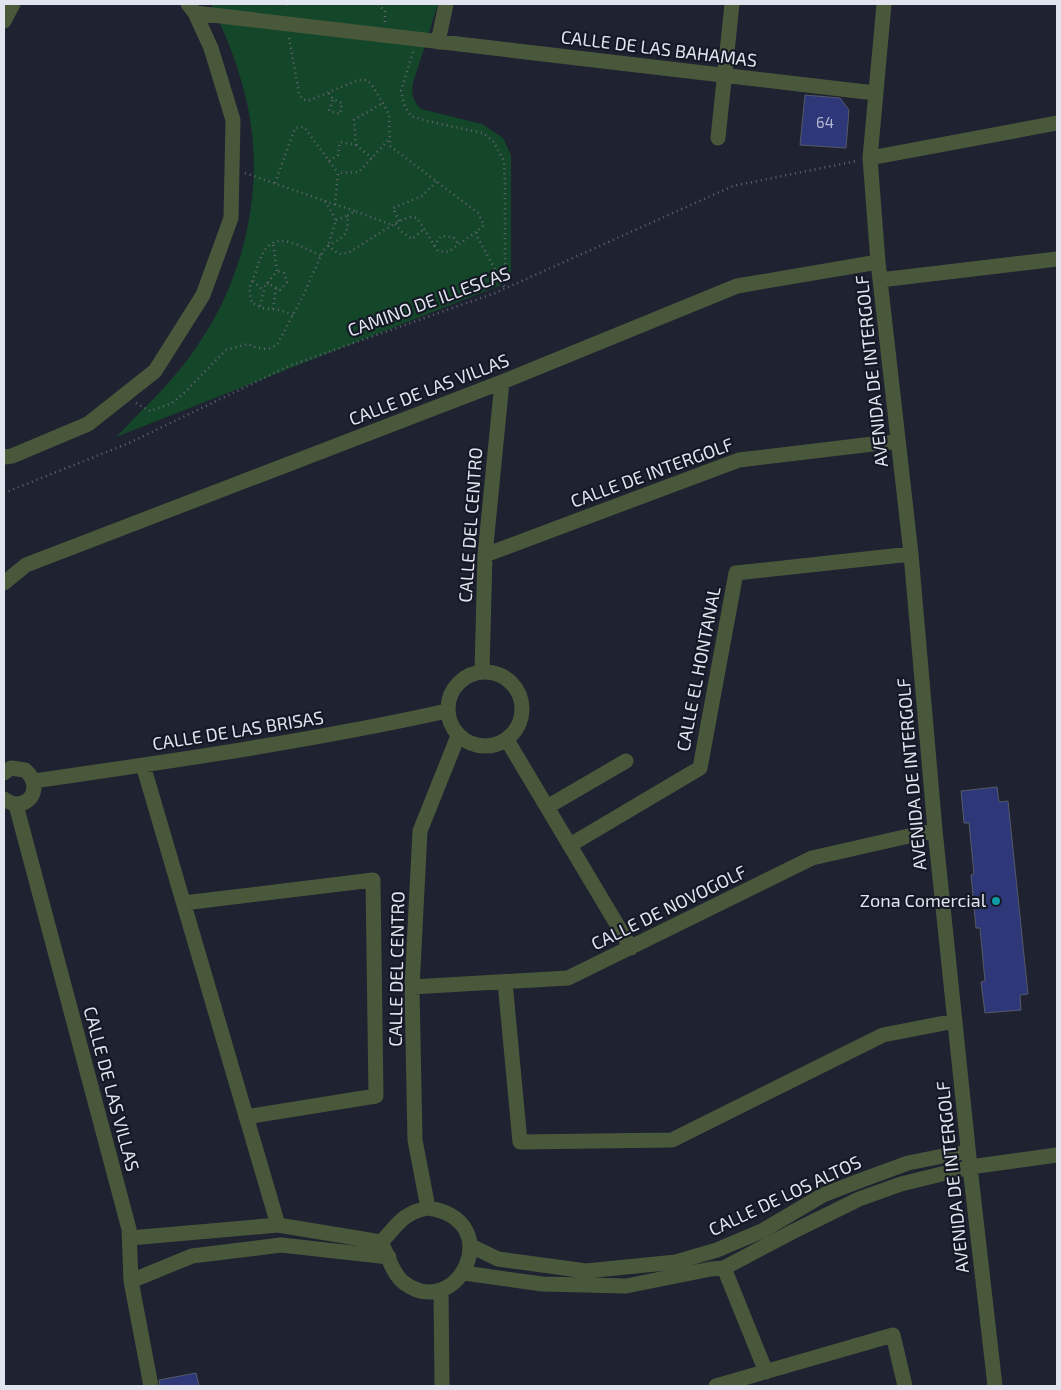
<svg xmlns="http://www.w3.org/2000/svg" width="1061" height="1390" viewBox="0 0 1061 1390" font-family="'Exo 2',sans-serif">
<rect width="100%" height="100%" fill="#1f2230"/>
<path fill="#14472a" d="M 211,4 L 438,4 L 413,83 C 411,94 413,101 421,109 L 482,124 L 503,138 L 511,155 L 511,281 L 116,437 C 144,408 175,380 197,346 C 217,318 231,287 241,254 C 267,162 252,88 211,4 Z"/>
<path fill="#2e3879" stroke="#555969" d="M 805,95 L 840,98 L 849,110 L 846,148 L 800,145 Z
M 997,787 L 999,802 L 1008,801 L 1028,994 L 1020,995 L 1021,1010 L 985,1013 L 981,982 L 985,981 L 980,928 L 976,928 L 971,875 L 974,874 L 969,823 L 964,823 L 961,791 Z
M 196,1373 L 199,1386 L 160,1386 L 159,1380 Z"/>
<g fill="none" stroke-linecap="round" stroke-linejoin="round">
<path stroke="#636673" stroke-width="2.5" stroke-dasharray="1 4" stroke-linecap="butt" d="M 284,4 L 284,6 L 288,4
M 378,4 L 385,11 L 385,22
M 289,38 L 299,93 L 302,99 L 308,101 L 358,80 L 367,80 L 372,85 L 389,114 L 390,146 L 478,213 L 484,225 L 476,232 L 478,238 L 505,288
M 413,52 L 401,91 L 405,107 L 411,116 L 427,121 L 483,133 L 493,141 L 504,161 L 505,182 L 505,262 L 508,278 L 501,281
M 329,93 L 333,99 L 342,103 L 340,114 L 329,111 L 333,99
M 356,145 L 372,158
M 329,161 L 338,155 L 340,142 L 356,145 L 354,120 L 383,103
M 245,173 L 325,201 L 336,220 L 328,246
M 275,183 L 295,128 L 304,127 L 338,173
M 325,201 L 355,211
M 335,205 L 338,173 L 359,172 L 390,138
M 336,220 L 347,216
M 399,221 L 393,208 L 422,196 L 437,181
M 395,224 L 402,232 L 412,239 L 424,229
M 328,246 C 343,237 350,235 347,216 L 355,211 L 392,225
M 434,246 L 441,236 L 453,237 L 459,245
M 253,281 L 263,290
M 267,284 L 268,283 L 280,290 L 287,282 L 284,273 L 277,271
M 260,306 L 265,286 L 277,271 L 273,243
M 273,309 L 276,288
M 293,315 L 280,310 L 262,308 L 252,303 C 251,298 249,291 250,287 C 251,281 256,274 257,268 C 269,226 292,242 321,256
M 136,403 L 150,411 L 172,403 L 185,392 L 226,350 L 248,344 L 257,348 L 268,349 L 277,345 L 303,296 L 323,251 L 328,246 L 339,254 L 348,253 L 399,221 L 410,217 L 417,218 L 438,251 L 448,252 L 476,232
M 4,493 L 129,443 L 289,366 L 495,293 L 733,186 L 856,161"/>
<path stroke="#49583b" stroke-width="15" d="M 884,4 L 870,158 L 878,262 L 911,554 L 935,830 L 970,1167 L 995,1386
M 195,13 L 875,93
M 4,21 L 13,4
M 438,42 L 446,4
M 718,138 L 732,4
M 870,158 L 1057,123
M 880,280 L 1057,259
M 4,457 L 12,456 L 88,424 L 155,371 L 203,295 L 231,218 L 233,120 L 211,48 L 195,13 L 188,4
M 485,555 L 739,460 L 898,441
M 4,583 L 26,565 L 502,382 L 737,286 L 878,262
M 482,671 L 485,555 L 502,382
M448 709a37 37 0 1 1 74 0a37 37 0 1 1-74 0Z
M 507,740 L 631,948
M 143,765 L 278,1225
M 4,773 L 11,768 L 25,770 C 46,788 26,815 4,799
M 34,781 C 172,761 311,741 447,711
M 16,805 L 129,1229 L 131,1281 L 151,1386
M 547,807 L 626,761
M 570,845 L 700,768 L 736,573 L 911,554
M 184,903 L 373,880 L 376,1096 L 246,1117
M 505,982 L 520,1142 L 672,1140 L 883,1035 L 955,1021
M 412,987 L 568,978 L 812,858 L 935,830
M 428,1208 L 415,1140 L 412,987 L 420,831 L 458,736
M 428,1208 C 509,1220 457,1324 403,1282 C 392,1273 388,1255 381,1242 C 398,1225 402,1213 428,1208 Z
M 130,1238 L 278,1225 L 381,1242
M 471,1246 L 498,1259 L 586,1271 L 676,1262 L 717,1250 L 762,1231 L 823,1195 L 859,1181 L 908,1163 L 968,1151
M 724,1268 L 766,1372
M 464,1273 L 542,1284 L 626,1286 L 711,1269 L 724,1268 L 792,1232 L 859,1199 L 901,1184 L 970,1167 L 1057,1155
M 131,1281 L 192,1256 L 281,1245 L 389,1257
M 441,1290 L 442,1386
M 716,1386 L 893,1335 L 905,1386"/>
</g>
<circle fill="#0f9aa8" stroke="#151926" stroke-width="2" cx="996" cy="901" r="5"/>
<g text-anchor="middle" stroke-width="4.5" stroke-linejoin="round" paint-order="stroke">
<g font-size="15" fill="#b5bad2">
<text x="825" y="128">64</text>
</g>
<g font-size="18" fill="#e2e5ef" stroke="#151926">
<text transform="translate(659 49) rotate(7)" y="6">CALLE DE LAS BAHAMAS</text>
<text transform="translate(429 302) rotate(-20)" y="6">CAMINO DE ILLESCAS</text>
<text transform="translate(872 371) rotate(-96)" y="6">AVENIDA DE INTERGOLF</text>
<text transform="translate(429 390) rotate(-21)" y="6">CALLE DE LAS VILLAS</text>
<text transform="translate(652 473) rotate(-20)" y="6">CALLE DE INTERGOLF</text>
<text transform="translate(471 525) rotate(-86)" y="6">CALLE DEL CENTRO</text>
<text transform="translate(699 669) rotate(-79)" y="6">CALLE EL HONTANAL</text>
<text transform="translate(238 731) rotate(-9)" y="6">CALLE DE LAS BRISAS</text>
<text transform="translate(912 774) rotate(-95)" y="6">AVENIDA DE INTERGOLF</text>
<text transform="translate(669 908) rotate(-26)" y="6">CALLE DE NOVOGOLF</text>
<text transform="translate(397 969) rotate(-89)" y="6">CALLE DEL CENTRO</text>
<text transform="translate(111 1089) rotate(75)" y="6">CALLE DE LAS VILLAS</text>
<text transform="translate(953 1177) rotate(-96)" y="6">AVENIDA DE INTERGOLF</text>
<text transform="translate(785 1196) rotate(-25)" y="6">CALLE DE LOS ALTOS</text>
</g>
<g font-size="18" fill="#e2e5ef" stroke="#151926" text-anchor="end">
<text x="986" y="907">Zona Comercial</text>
</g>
</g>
<rect width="1061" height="1390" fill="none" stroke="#e2e5ef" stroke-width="10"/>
</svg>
